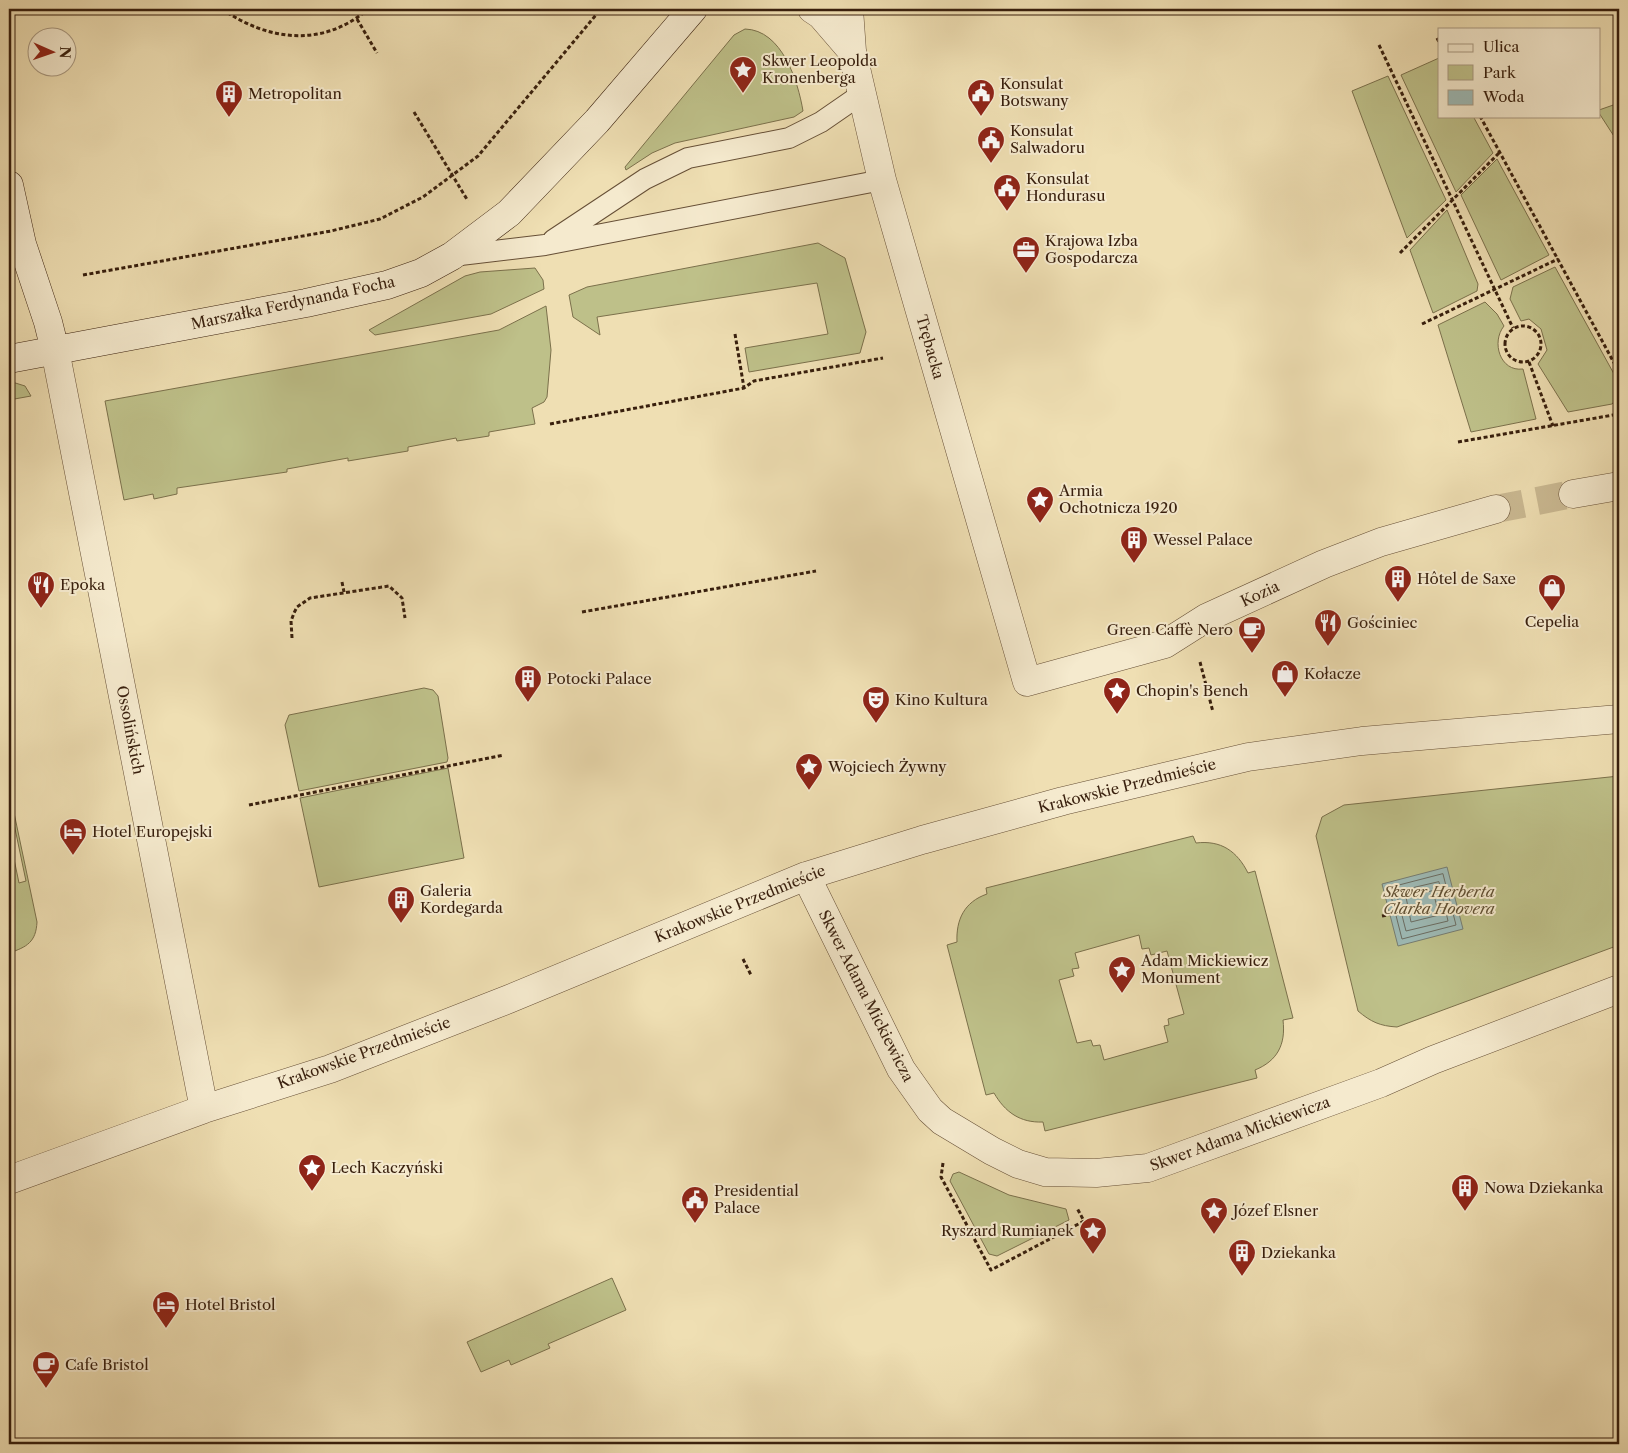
<svg xmlns="http://www.w3.org/2000/svg" width="1628" height="1453" viewBox="0 0 1628 1453" font-family="'Libre Caslon Text',serif">
<rect width="100%" height="100%" fill="#efdfb3"/>
<filter id="stains"><feTurbulence type="fractalNoise" baseFrequency=".004" numOctaves="4"/><feColorMatrix values="0 0 0 0 .2 0 0 0 0 .09 0 0 0 0 .02 0 0 0 .5 -.17"/></filter>
<radialGradient id="worn" r=".72"><stop offset=".6" stop-color="#630" stop-opacity="0"/><stop offset="1" stop-color="#630" stop-opacity=".3"/></radialGradient>
<path fill="#bec089" stroke="#7b704b" fill-rule="evenodd" d="M 745,29 C 782,30 798,81 803,111 L 794,117 L 675,143 L 652,153 L 626,170 L 625,167 L 734,35 Z
M 1439,58 L 1439,116 L 1473,116 L 1493,153 L 1456,192 L 1401,75 Z
M 1388,76 L 1446,200 L 1407,238 L 1352,91 Z
M 1619,103 L 1619,144 L 1599,113 L 1599,110 Z
M 1497,159 L 1549,255 L 1501,280 L 1461,195 Z
M 1447,210 L 1478,284 L 1477,291 L 1433,313 L 1410,250 Z
M 818,243 L 845,258 L 866,332 L 860,353 L 749,372 L 745,348 L 828,334 L 817,283 L 597,317 L 600,335 L 573,317 L 569,295 L 587,287 Z
M 1555,267 L 1619,383 L 1619,396 L 1612,404 L 1568,412 L 1538,364 L 1547,350 L 1541,329 L 1529,319 L 1521,321 L 1510,299 L 1513,287 Z
M 535,268 L 543,280 L 544,289 L 491,314 L 375,335 L 369,330 L 465,276 L 480,272 Z
M 1485,302 L 1497,314 L 1504,326 C 1491,342 1500,372 1523,369 L 1536,419 L 1471,432 L 1438,325 Z
M 546,306 L 551,350 L 547,397 L 544,402 L 532,408 L 535,424 L 489,432 L 489,436 L 457,441 L 456,438 L 408,447 L 408,451 L 348,461 L 348,458 L 287,469 L 287,472 L 177,488 L 177,494 L 154,499 L 153,494 L 124,500 L 105,401 L 499,330 Z
M 9,381 L 25,386 L 31,396 L 9,400 Z
M 424,688 L 433,690 L 438,696 L 448,758 L 447,762 L 299,791 L 285,725 L 289,715 Z
M 448,768 L 464,858 L 319,887 L 300,798 Z
M 1619,776 L 1619,945 L 1397,1027 C 1380,1026 1371,1022 1358,1011 L 1316,836 L 1322,817 L 1344,805 Z
M 9,789 L 37,922 C 36,942 27,947 9,953 L 9,835 L 19,883 L 26,881 L 9,800 Z
M 1193,836 L 1196,843 C 1221,840 1237,851 1248,873 L 1255,871 L 1293,1018 L 1283,1020 C 1286,1045 1277,1061 1255,1070 L 1257,1078 L 1045,1131 L 1043,1122 C 1020,1123 1005,1112 994,1093 L 986,1095 L 947,945 L 957,942 C 956,920 964,902 987,894 L 986,888 ZM 1139,935 L 1142,949 L 1149,948 L 1151,955 L 1167,951 L 1184,1014 L 1168,1019 L 1169,1025 L 1164,1026 L 1168,1042 L 1104,1060 L 1100,1045 L 1093,1046 L 1091,1040 L 1077,1043 L 1059,980 L 1074,976 L 1072,969 L 1079,968 L 1075,953 Z
M 959,1172 L 1009,1195 L 1066,1209 L 1069,1220 L 997,1256 L 989,1254 L 950,1181 L 953,1174 Z
M 612,1278 L 626,1310 L 548,1344 L 550,1348 L 511,1365 L 509,1360 L 481,1372 L 467,1342 Z"/>
<path fill="#9dbab6" stroke="#757c72" d="M 1447,867 L 1463,929 L 1398,946 L 1382,884 Z"/>
<g fill="none" stroke-linecap="round" stroke-linejoin="round">
<path stroke="#6a6c62" stroke-width="1" d="M 1443,874 L 1456,925 L 1402,939 L 1389,888 Z
M 1439,882 L 1448,921 L 1406,931 L 1396,892 Z
M 1433,891 L 1439,915 L 1411,922 L 1406,897 Z"/>
<path stroke="#cab992" stroke-width="28" stroke-dasharray="28 14" stroke-linecap="butt" d="M 1496,509 L 1573,494"/>
<defs>
<path id="lane" d="M 553,240 L 645,179 L 688,158 L 789,138 L 821,122 L 863,93
M 452,256 L 545,245 L 882,180"/>
<path id="street" d="M 812,9 L 821,15 L 852,51
M 849,9 L 852,51 L 882,180 L 1027,682 L 1165,644 L 1206,618 L 1324,564 L 1381,542 L 1496,509
M 55,350 L 204,1109
M 1573,494 L 1619,486
M 806,876 L 901,1069 L 930,1110 L 942,1121 L 992,1151 L 1018,1164 L 1045,1172 L 1096,1173 L 1148,1168 L 1381,1083 L 1433,1060 L 1619,989
M 9,1180 L 204,1109 L 330,1069 L 509,999 L 806,876 L 922,840 L 1063,801 L 1248,757 L 1362,741 L 1619,719"/>
<path id="secondary" d="M 9,185 L 22,244 L 48,322 L 55,350
M 9,359 L 306,303 L 387,285 L 421,273 L 452,256 L 509,213 L 597,121 L 693,9"/>
</defs>
<use href="#lane" stroke="#664f36" stroke-width="22"/>
<use href="#street" stroke="#664f36" stroke-width="29"/>
<use href="#secondary" stroke="#381f0d" stroke-width="29"/>
<path stroke="#381f0d" stroke-width="3" stroke-dasharray="4 2.5" stroke-linecap="butt" d="M 222,9 C 268,41 323,48 368,9
M 357,19 L 377,53
M 1437,38 L 1439,42
M 1379,45 L 1513,328
M 414,112 L 468,201
M 1480,116 L 1619,372
M 1400,253 L 1499,153
M 83,275 L 331,231 L 380,219 L 423,197 L 478,156 L 601,9
M 1422,324 L 1558,259
M1505 344a18 18 0 1 1 36 0a18 18 0 1 1-36 0Z
M 735,334 L 744,388
M 1529,362 L 1553,426
M 550,424 L 744,388 L 754,381 L 883,358
M 1458,442 L 1619,414
M 342,582 L 344,592
M 582,612 L 816,571
M 292,638 L 291,621 L 294,613 L 297,607 L 310,598 L 389,586 L 402,598 L 405,618
M 1200,662 L 1213,712
M 249,805 L 504,755
M 1382,916 L 1425,907
M 743,959 L 751,975
M 943,1163 L 941,1177 L 991,1270 L 1084,1221 L 1077,1208"/>
<use href="#lane" stroke="#f5eace" stroke-width="20"/>
<use href="#street" stroke="#f5eace" stroke-width="28"/>
<use href="#secondary" stroke="#f5eace" stroke-width="28"/>
</g>
<defs>
<symbol id="sight-pin" viewBox="-11 -11 22 30"><path d="M0 17L-7.5 6A9.5 9.5 0 1 1 7.5 6Z" fill="#8f2418" stroke="#f5eace"/><path d="M0-6L1.8-2.2L6-1.7L2.9 1.2L3.7 5.4L0 3.3L-3.7 5.4L-2.9 1.2L-6-1.7L-1.8-2.2Z" fill="#fff"/></symbol>
<symbol id="civic-pin" viewBox="-11 -11 22 30"><path d="M0 17L-7.5 6A9.5 9.5 0 1 1 7.5 6Z" fill="#8f2418" stroke="#f5eace"/><path d="M-.6-6.5H3V-4.5H.6V-3L4-1V1h2V6H-6V1h2V-1L-.6-3ZM-1.2 2.5V6h2.4V2.5Z" fill="#fff"/></symbol>
<symbol id="building-pin" viewBox="-11 -11 22 30"><path d="M0 17L-7.5 6A9.5 9.5 0 1 1 7.5 6Z" fill="#8f2418" stroke="#f5eace"/><path d="M-4-6H4V6H1V3H-1V6H-4ZM-2.5-4.3h1.7v1.8h-1.7ZM.8-4.3h1.7v1.8H.8ZM-2.5-1h1.7V.8h-1.7ZM.8-1h1.7V.8H.8Z" fill="#fff"/></symbol>
<symbol id="office-pin" viewBox="-11 -11 22 30"><path d="M0 17L-7.5 6A9.5 9.5 0 1 1 7.5 6Z" fill="#8f2418" stroke="#f5eace"/><path d="M-6-3h4V-5.5h4V-3h4V5H-6ZM-1-4.5V-3h2v-1.5ZM-6 0V1H6V0Z" fill="#fff"/></symbol>
<symbol id="restaurant-pin" viewBox="-11 -11 22 30"><path d="M0 17L-7.5 6A9.5 9.5 0 1 1 7.5 6Z" fill="#8f2418" stroke="#f5eace"/><path d="M-5-6h1v4h1v-4h1v4h1v-4h1v5L-1.5 .5V6h-2V.5L-5-1ZM5-6V6H3V1.5H1.5Q1.5-4 5-6Z" fill="#fff"/></symbol>
<symbol id="shop-pin" viewBox="-11 -11 22 30"><path d="M0 17L-7.5 6A9.5 9.5 0 1 1 7.5 6Z" fill="#8f2418" stroke="#f5eace"/><path d="M-5-2.5h2.3a2.7 3.5 0 0 1 5.4 0H5L5.5 6h-11ZM-1.5-2.5h3a1.5 2.3 0 0 0-3 0Z" fill="#fff"/></symbol>
<symbol id="cafe-pin" viewBox="-11 -11 22 30"><path d="M0 17L-7.5 6A9.5 9.5 0 1 1 7.5 6Z" fill="#8f2418" stroke="#f5eace"/><path d="M-5.5-4.5H6V0H3Q3 3.5 0 3.5H-2.5Q-5.5 3.5-5.5 0ZM3-3.2v2h1.7v-2ZM-6 4.5H4V6H-6Z" fill="#fff"/></symbol>
<symbol id="theatre-pin" viewBox="-11 -11 22 30"><path d="M0 17L-7.5 6A9.5 9.5 0 1 1 7.5 6Z" fill="#8f2418" stroke="#f5eace"/><path d="M-5-5.5Q0-4 5-5.5V0Q5 5 0 6Q-5 5-5 0ZM-3.3-2.5H-1v1.5H-3.3ZM1-2.5H3.3v1.5H1ZM-2.8 1Q0 5.5 2.8 1Z" fill="#fff"/></symbol>
<symbol id="hotel-pin" viewBox="-11 -11 22 30"><path d="M0 17L-7.5 6A9.5 9.5 0 1 1 7.5 6Z" fill="#8f2418" stroke="#f5eace"/><path d="M-6-4.5h1.5V1H6V5H4.5V3h-9V5H-6ZM-4 0a1.8 1.8 0 1 1 3.6 0ZM.5 0V-2.5h3Q6-2.5 6 0Z" fill="#fff"/></symbol>
</defs>
<g fill-rule="evenodd">
<use href="#sight-pin" x="727" y="54" width="32" height="43"/>
<use href="#civic-pin" x="965" y="77" width="32" height="43"/>
<use href="#building-pin" x="213" y="78" width="32" height="43"/>
<use href="#civic-pin" x="975" y="124" width="32" height="43"/>
<use href="#civic-pin" x="991" y="172" width="32" height="43"/>
<use href="#office-pin" x="1010" y="234" width="32" height="43"/>
<use href="#sight-pin" x="1024" y="484" width="32" height="43"/>
<use href="#building-pin" x="1118" y="524" width="32" height="43"/>
<use href="#building-pin" x="1382" y="563" width="32" height="43"/>
<use href="#restaurant-pin" x="25" y="569" width="32" height="43"/>
<use href="#shop-pin" x="1536" y="572" width="32" height="43"/>
<use href="#restaurant-pin" x="1312" y="607" width="32" height="43"/>
<use href="#cafe-pin" x="1236" y="614" width="32" height="43"/>
<use href="#shop-pin" x="1269" y="658" width="32" height="43"/>
<use href="#building-pin" x="512" y="663" width="32" height="43"/>
<use href="#sight-pin" x="1101" y="675" width="32" height="43"/>
<use href="#theatre-pin" x="860" y="684" width="32" height="43"/>
<use href="#sight-pin" x="793" y="751" width="32" height="43"/>
<use href="#hotel-pin" x="57" y="816" width="32" height="43"/>
<use href="#building-pin" x="385" y="884" width="32" height="43"/>
<use href="#sight-pin" x="1106" y="954" width="32" height="43"/>
<use href="#sight-pin" x="296" y="1152" width="32" height="43"/>
<use href="#building-pin" x="1449" y="1172" width="32" height="43"/>
<use href="#civic-pin" x="679" y="1184" width="32" height="43"/>
<use href="#sight-pin" x="1198" y="1195" width="32" height="43"/>
<use href="#sight-pin" x="1077" y="1215" width="32" height="43"/>
<use href="#building-pin" x="1226" y="1237" width="32" height="43"/>
<use href="#hotel-pin" x="150" y="1289" width="32" height="43"/>
<use href="#cafe-pin" x="30" y="1349" width="32" height="43"/>
</g>
<g text-anchor="middle" stroke-width="4" stroke-linejoin="round" paint-order="stroke">
<g font-size="15" fill="#381f0d" stroke="#f5eace" text-anchor="start">
<text x="762" y="66">Skwer Leopolda<tspan x="762" dy="17">Kronenberga</tspan></text>
<text x="1000" y="89">Konsulat<tspan x="1000" dy="17">Botswany</tspan></text>
<text x="248" y="99">Metropolitan</text>
<text x="1010" y="136">Konsulat<tspan x="1010" dy="17">Salwadoru</tspan></text>
<text x="1026" y="184">Konsulat<tspan x="1026" dy="17">Hondurasu</tspan></text>
<text x="1045" y="246">Krajowa Izba<tspan x="1045" dy="17">Gospodarcza</tspan></text>
<text x="1059" y="496">Armia<tspan x="1059" dy="17">Ochotnicza 1920</tspan></text>
<text x="1153" y="545">Wessel Palace</text>
<text x="1417" y="584">Hôtel de Saxe</text>
<text x="60" y="590">Epoka</text>
<text x="1552" y="627" text-anchor="middle">Cepelia</text>
<text x="1347" y="628">Gościniec</text>
<text x="1233" y="635" text-anchor="end">Green Caffè Nero</text>
<text x="1304" y="679">Kołacze</text>
<text x="547" y="684">Potocki Palace</text>
<text x="1136" y="696">Chopin's Bench</text>
<text x="895" y="705">Kino Kultura</text>
<text x="828" y="772">Wojciech Żywny</text>
<text x="92" y="837">Hotel Europejski</text>
<text x="420" y="896">Galeria<tspan x="420" dy="17">Kordegarda</tspan></text>
<text x="1141" y="966">Adam Mickiewicz<tspan x="1141" dy="17">Monument</tspan></text>
<text x="331" y="1173">Lech Kaczyński</text>
<text x="1484" y="1193">Nowa Dziekanka</text>
<text x="714" y="1196">Presidential<tspan x="714" dy="17">Palace</tspan></text>
<text x="1233" y="1216">Józef Elsner</text>
<text x="1074" y="1236" text-anchor="end">Ryszard Rumianek</text>
<text x="1261" y="1258">Dziekanka</text>
<text x="185" y="1310">Hotel Bristol</text>
<text x="65" y="1370">Cafe Bristol</text>
</g>
<g font-size="15" fill="#381f0d" stroke="#f5eace">
<text transform="translate(293 303) rotate(-12)" y="5">Marszałka Ferdynanda Focha</text>
<text transform="translate(930 347) rotate(74)" y="5">Trębacka</text>
<text transform="translate(1260 594) rotate(-25)" y="5">Kozia</text>
<text transform="translate(130 730) rotate(79)" y="5">Ossolińskich</text>
<text transform="translate(1127 786) rotate(-14)" y="5">Krakowskie Przedmieście</text>
<text transform="translate(740 904) rotate(-22)" y="5">Krakowskie Przedmieście</text>
<text transform="translate(866 996) rotate(63)" y="5">Skwer Adama Mickiewicza</text>
<text transform="translate(364 1053) rotate(-20)" y="5">Krakowskie Przedmieście</text>
<text transform="translate(1240 1134) rotate(-20)" y="5">Skwer Adama Mickiewicza</text>
</g>
<g font-size="15" font-style="italic" fill="#604f32" stroke="#f5eace">
<text x="1439" y="897">Skwer Herberta<tspan x="1439" dy="17">Clarka Hoovera</tspan></text>
</g>
</g>
<rect width="1628" height="1453" fill="none" stroke="#efdfb3" stroke-width="30"/>
<rect x="10" y="10" width="1608" height="1433" fill="none" stroke="#381f0d" stroke-width="2.5"/>
<rect x="15" y="15" width="1598" height="1423" fill="none" stroke="#381f0d"/>
<rect x="1438" y="28" width="162" height="90" fill="#f5eace" stroke="#a99981"/>
<rect x="1448" y="44" width="25" height="8" fill="#f5eace" stroke="#a99981"/>
<text x="1483" y="52" font-size="15" fill="#381f0d">Ulica</text>
<rect x="1448" y="65" width="25" height="15" fill="#bec089" stroke="#a99981"/>
<text x="1483" y="78" font-size="15" fill="#381f0d">Park</text>
<rect x="1448" y="90" width="25" height="15" fill="#9dbab6" stroke="#a99981"/>
<text x="1483" y="102" font-size="15" fill="#381f0d">Woda</text>
<g transform="translate(52 52) rotate(92)"><circle r="24" fill="#f5eace" stroke="#a99981"/>
<path d="M0-4L9 19L0 12L-9 19Z" fill="#8f2418"/>
<text y="-8" font-size="14" font-weight="bold" text-anchor="middle" fill="#381f0d">N</text>
</g>
<rect width="100%" height="100%" filter="url(#stains)"/>
<rect width="100%" height="100%" fill="url(#worn)"/>
</svg>
